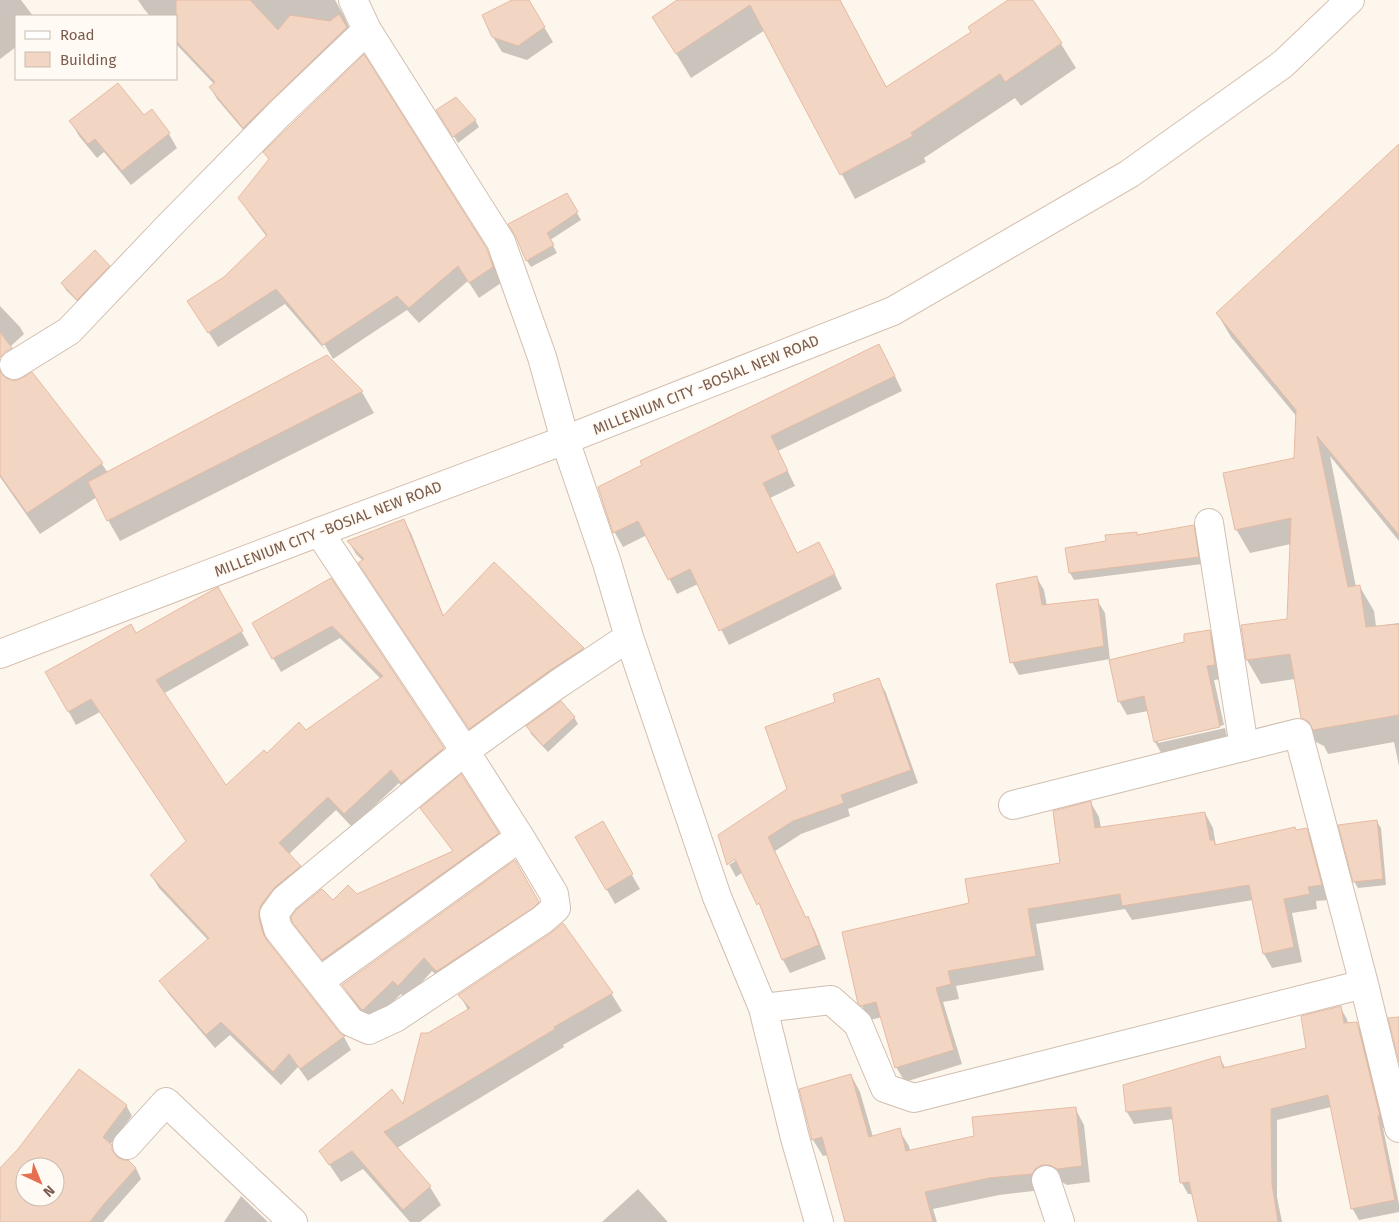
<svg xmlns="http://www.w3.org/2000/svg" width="1399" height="1222" viewBox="0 0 1399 1222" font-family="'Fira Sans',sans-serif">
<rect width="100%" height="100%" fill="#fdf6ec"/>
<path fill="#0003" fill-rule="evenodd" d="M 0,0 L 21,0 L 33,16 L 16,16 L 16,47 L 0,59 Z
M 138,0 L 335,0 L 344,16 L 354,39 L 251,139 L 217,99 L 210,87 L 214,84 L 176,44 L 176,16 L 150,16 L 144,9 Z
M 514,0 L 528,0 L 553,42 L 527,60 L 502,52 L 493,37 Z
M 679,0 L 840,0 L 887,88 L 973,32 L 1011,0 L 1032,0 L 1061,44 L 1076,68 L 1021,106 L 1015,98 L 924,158 L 926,162 L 855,199 L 765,30 L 691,78 L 654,17 Z
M 438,110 L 475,120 L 479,127 L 458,143 Z
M 144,117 L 169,134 L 177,148 L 131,185 L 104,152 L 97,158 L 79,136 L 71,122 Z
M 1399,146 L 1399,541 L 1330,456 L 1356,587 L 1360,587 L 1374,611 L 1376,626 L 1399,623 L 1399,766 L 1394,742 L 1328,754 L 1324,746 L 1316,742 L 1302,717 L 1295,679 L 1261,684 L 1247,660 L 1242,626 L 1288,620 L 1291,544 L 1250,553 L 1236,529 L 1295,459 L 1297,417 L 1231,337 L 1217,313 Z
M 265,152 L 486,250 L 495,266 L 501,283 L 479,298 L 468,281 L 419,323 L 407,310 L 333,359 L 321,339 L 319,340 L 325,350 L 285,304 L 218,347 L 198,316 L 225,278 L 267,237 L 249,213 L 240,198 L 269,160 Z
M 566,194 L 581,220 L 550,240 L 557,253 L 531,267 L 527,261 Z
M 109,266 L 113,273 L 82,306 L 66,290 L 62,283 Z
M 0,306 L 20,327 L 24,334 L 0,356 Z
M 327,357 L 362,392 L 374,413 L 120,541 L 108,520 L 97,497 L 40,534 L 0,477 L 0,397 L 32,375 L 102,464 L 108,473 Z
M 887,359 L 902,391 L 778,451 L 795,486 L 770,498 L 797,554 L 827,558 L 842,589 L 729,645 L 698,584 L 677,594 L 647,535 L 623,547 L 615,533 L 599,488 Z
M 404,521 L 411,533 L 444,617 L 494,564 L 583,649 L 590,661 L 477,740 L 367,575 L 363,561 L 356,554 L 349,542 Z
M 1193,527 L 1197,534 L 1202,564 L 1074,580 L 1070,573 L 1107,542 L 1136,533 L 1138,536 Z
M 1037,578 L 1044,590 L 1047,606 L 1097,600 L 1105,613 L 1110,661 L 1186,643 L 1209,631 L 1218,646 L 1223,679 L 1214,680 L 1224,725 L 1158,740 L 1158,743 L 1225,728 L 1228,742 L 1163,756 L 1155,742 L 1148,711 L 1127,715 L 1119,701 L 1110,659 L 1019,675 L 1012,662 Z
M 331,580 L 451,762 L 410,796 L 399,783 L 352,827 L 336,810 L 288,855 L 300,867 L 307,880 L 266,932 L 269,945 L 338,1033 L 344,1037 L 351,1050 L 308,1081 L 298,1067 L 281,1085 L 230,1035 L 215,1048 L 169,994 L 161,981 L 208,940 L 159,888 L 151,875 L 187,842 L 100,712 L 76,725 L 47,672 L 136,635 L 218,589 L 249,645 L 163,694 L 226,787 L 267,754 L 306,732 L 381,679 L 340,638 L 281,672 L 253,623 Z
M 879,680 L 886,693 L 918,783 L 848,809 L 850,816 L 801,834 L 775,851 L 806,919 L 808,918 L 815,931 L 826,959 L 790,973 L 783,960 L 766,917 L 743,872 L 736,877 L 729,864 L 719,836 L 788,790 L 837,702 ZM 740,855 L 741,857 L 729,865 L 729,862 Z
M 574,717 L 578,724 L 548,752 L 531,734 L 528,727 Z
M 1091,803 L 1099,817 L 1101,828 L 1205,813 L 1213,828 L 1216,846 L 1306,830 L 1315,845 L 1329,900 L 1316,901 L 1317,909 L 1292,913 L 1302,962 L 1272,968 L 1264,954 L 1253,900 L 1132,920 L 1125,909 L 1036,924 L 1044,970 L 956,986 L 959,999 L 943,1002 L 962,1064 L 905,1082 L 896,1067 L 882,1017 L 870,1020 L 860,1003 L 971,903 L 1061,864 Z
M 1377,822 L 1381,828 L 1386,885 L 1358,888 L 1354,881 Z
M 602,823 L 640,889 L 615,904 L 577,838 Z
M 498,834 L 502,840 L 327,966 L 298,929 L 333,902 L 356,895 Z
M 515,861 L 546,916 L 445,984 L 432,971 L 407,999 L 401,994 L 371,1023 L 370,1023 L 351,998 L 343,985 Z
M 552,934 L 611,993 L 622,1011 L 563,1045 L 564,1047 L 397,1148 L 430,1187 L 441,1205 L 420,1222 L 410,1222 L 363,1169 L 341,1182 L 321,1152 L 403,1107 L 468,1010 L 460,995 Z
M 1340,1007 L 1347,1019 L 1348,1024 L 1356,1023 L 1363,1034 L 1386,1128 L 1383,1128 L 1399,1204 L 1399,1212 L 1359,1220 L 1352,1208 L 1331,1107 L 1277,1120 L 1277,1197 L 1282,1222 L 1200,1222 L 1193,1194 L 1188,1194 L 1182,1183 L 1174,1119 L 1134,1124 L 1127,1112 L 1125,1086 L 1219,1057 L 1226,1069 L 1308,1049 Z
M 851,1075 L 860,1092 L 873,1137 L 899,1130 L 909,1146 L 910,1151 L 975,1137 L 1075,1108 L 1084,1125 L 1090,1182 L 1067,1185 L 1060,1181 L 1042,1190 L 999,1195 L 933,1209 L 937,1222 L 849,1222 L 828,1155 L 823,1156 L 813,1140 L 801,1090 Z
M 126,1105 L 132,1116 L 110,1145 L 117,1158 L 136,1168 L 141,1179 L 103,1222 L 42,1222 L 0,1192 L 0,1170 ZM 25,1167 L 55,1167 L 55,1197 L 25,1197 Z
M 638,1189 L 668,1222 L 602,1222 Z
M 241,1196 L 268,1222 L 224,1222 Z"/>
<path fill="#f3d5c3" stroke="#e6bba3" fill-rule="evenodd" d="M 176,0 L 250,0 L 278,30 L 290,15 L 330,21 L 339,14 L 347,27 L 243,128 L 209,87 L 215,82 L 176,41 Z
M 512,0 L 529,0 L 545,27 L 518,46 L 492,37 L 482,15 Z
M 677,0 L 840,0 L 886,87 L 971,32 L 968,27 L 1008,0 L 1033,0 L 1062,43 L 1005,82 L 1000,74 L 911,133 L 913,136 L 840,175 L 750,5 L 676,54 L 652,17 Z
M 364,54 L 487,249 L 493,267 L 469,283 L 458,266 L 409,308 L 397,296 L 323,345 L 276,289 L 208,333 L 187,301 L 224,277 L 267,235 L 238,198 L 269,159 L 263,152 Z
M 118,83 L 144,115 L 152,109 L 170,133 L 122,171 L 95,139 L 88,144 L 69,121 Z
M 456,97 L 476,120 L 453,137 L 436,110 Z
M 1399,144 L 1399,535 L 1317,436 L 1348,587 L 1360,585 L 1366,627 L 1399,624 L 1399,715 L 1313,730 L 1309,722 L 1301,718 L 1290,654 L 1246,660 L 1241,625 L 1287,619 L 1291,518 L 1235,530 L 1223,473 L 1294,458 L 1296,410 L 1216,313 Z
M 567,193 L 578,212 L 547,233 L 554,245 L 526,261 L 516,237 L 508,224 Z
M 95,250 L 110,266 L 77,300 L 61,283 Z
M 0,332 L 12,348 L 5,352 L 0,358 Z
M 879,344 L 895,376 L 771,436 L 788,471 L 763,483 L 797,553 L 819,542 L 835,574 L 719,631 L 690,569 L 668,580 L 638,521 L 613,533 L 598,487 L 642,465 L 640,461 Z
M 327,355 L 363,391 L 107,521 L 88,482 Z
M 0,371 L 6,378 L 14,381 L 22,378 L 32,372 L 103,463 L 27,513 L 0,475 Z
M 404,519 L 443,616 L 494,562 L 584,648 L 549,671 L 469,729 L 358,563 L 364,559 L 347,541 Z
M 1194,525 L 1199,557 L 1069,573 L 1065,548 L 1106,541 L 1105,535 L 1137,532 L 1137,535 Z
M 1037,576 L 1042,605 L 1098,599 L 1104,646 L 1010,663 L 996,584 Z
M 331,578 L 444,748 L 401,783 L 391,770 L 344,814 L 328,797 L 279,843 L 301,866 L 275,887 L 261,905 L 259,911 L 259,918 L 263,933 L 266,939 L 339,1032 L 345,1036 L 300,1069 L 289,1054 L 273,1072 L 221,1022 L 206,1035 L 159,981 L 209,938 L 150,875 L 186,841 L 91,699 L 68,712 L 45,672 L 131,624 L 136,633 L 218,587 L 243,631 L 156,680 L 226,785 L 264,750 L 267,753 L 299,722 L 306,730 L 383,676 L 332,626 L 272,659 L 252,623 Z
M 1210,630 L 1215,665 L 1207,666 L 1220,727 L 1154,742 L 1144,696 L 1118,702 L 1109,660 L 1184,642 L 1184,634 Z
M 879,678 L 911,770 L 841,795 L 844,803 L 793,821 L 768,837 L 806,918 L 808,916 L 819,945 L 782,960 L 759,903 L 757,905 L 735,859 L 727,865 L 718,835 L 787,789 L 765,727 L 835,702 L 833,694 Z
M 561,701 L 575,717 L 543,746 L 526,726 Z
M 461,774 L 499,833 L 322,960 L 292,922 L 291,917 L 296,910 L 322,889 L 333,900 L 348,885 L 357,894 L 453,851 L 420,808 Z
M 1091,801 L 1095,828 L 1205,812 L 1210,840 L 1214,840 L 1215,845 L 1295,827 L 1296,830 L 1307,828 L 1322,885 L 1308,887 L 1310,894 L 1284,899 L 1294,947 L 1263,954 L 1249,885 L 1122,906 L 1120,894 L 1028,909 L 1036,956 L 948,971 L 951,984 L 936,988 L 954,1050 L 895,1068 L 876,1002 L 861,1006 L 858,1004 L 842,932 L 969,903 L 965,879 L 1060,863 L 1053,811 Z
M 1377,820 L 1383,879 L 1353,882 L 1338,825 Z
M 603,821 L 633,874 L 606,890 L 575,837 Z
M 515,860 L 539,902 L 533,908 L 437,971 L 437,970 L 436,971 L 424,958 L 398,986 L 393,981 L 363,1010 L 361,1009 L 342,985 Z
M 563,923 L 613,993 L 554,1027 L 555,1029 L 384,1132 L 431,1186 L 403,1210 L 352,1151 L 329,1165 L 319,1151 L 392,1089 L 403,1104 L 421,1033 L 428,1033 L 470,1008 L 458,995 L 551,933 Z
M 1341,1006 L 1344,1023 L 1357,1022 L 1380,1116 L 1378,1116 L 1395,1200 L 1351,1209 L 1328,1095 L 1271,1109 L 1272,1184 L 1278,1222 L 1198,1222 L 1189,1182 L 1180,1183 L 1171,1107 L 1126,1112 L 1123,1085 L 1220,1056 L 1223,1068 L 1306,1048 L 1301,1016 Z
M 1399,1017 L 1399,1062 L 1388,1018 Z
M 79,1069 L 127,1105 L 103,1137 L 112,1145 L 112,1150 L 117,1157 L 123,1160 L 128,1160 L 136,1168 L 103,1205 L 90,1222 L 0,1222 L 0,1168 L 18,1149 ZM 25,1167 L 55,1167 L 55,1197 L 25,1197 Z
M 851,1074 L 869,1137 L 900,1128 L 906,1151 L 974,1136 L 972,1117 L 1076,1107 L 1082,1166 L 1057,1169 L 1050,1165 L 1042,1165 L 1035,1169 L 1032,1174 L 989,1178 L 925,1192 L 933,1222 L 845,1222 L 822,1137 L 812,1140 L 799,1089 Z"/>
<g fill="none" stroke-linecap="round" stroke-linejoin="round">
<defs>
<path id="street" d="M 353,0 L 367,30 L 501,242 L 542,357 L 565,440 L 607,563 L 629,637 L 717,897 L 763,1008 L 795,1138 L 819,1222
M 14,365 L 69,331 L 168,227 L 279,114 L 367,30
M 1209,523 L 1244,747
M 319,532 L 465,751 L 520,837 L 554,894 L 556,908 L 542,920 L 395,1018 L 369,1030 L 351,1022 L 278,929 L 274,914 L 285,899 L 465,751 L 558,684 L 629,637
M 1013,805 L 1298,733 L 1364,984
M 320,981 L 520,837
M 763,1008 L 831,1000 L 858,1024 L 885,1088 L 914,1098 L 1364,984 L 1399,1128
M 127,1145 L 166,1102 L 293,1222
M 1046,1180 L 1060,1222"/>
<path id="secondary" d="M 0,654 L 319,532 L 565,440 L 893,311 L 1129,174 L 1283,64 L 1350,0"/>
</defs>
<use href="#street" stroke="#d1beb0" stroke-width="30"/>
<use href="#secondary" stroke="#d6c0b0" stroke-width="30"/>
<use href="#street" stroke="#fff" stroke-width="28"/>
<use href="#secondary" stroke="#fff" stroke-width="28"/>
</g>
<g text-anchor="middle" stroke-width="4" stroke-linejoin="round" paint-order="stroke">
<g font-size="15" fill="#7a5c4d" stroke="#fffaf3">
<text transform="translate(706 385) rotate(-22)" y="5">MILLENIUM CITY -BOSIAL NEW ROAD</text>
<text transform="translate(328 529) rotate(-21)" y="5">MILLENIUM CITY -BOSIAL NEW ROAD</text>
</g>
</g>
<rect x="15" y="15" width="162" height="65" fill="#fffaf3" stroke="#cabbb1"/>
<rect x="25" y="31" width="25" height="8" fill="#ffffff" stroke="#cabbb1"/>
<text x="60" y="40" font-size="15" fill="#7a5c4d">Road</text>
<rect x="25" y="52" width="25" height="15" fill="#f3d5c3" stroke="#cabbb1"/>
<text x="60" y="65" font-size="15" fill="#7a5c4d">Building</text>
<g transform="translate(40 1182) rotate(136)"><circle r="24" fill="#fffaf3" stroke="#cabbb1"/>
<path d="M0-4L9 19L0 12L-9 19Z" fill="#e76f51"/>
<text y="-8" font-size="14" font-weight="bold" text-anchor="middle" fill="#7a5c4d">N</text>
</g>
</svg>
